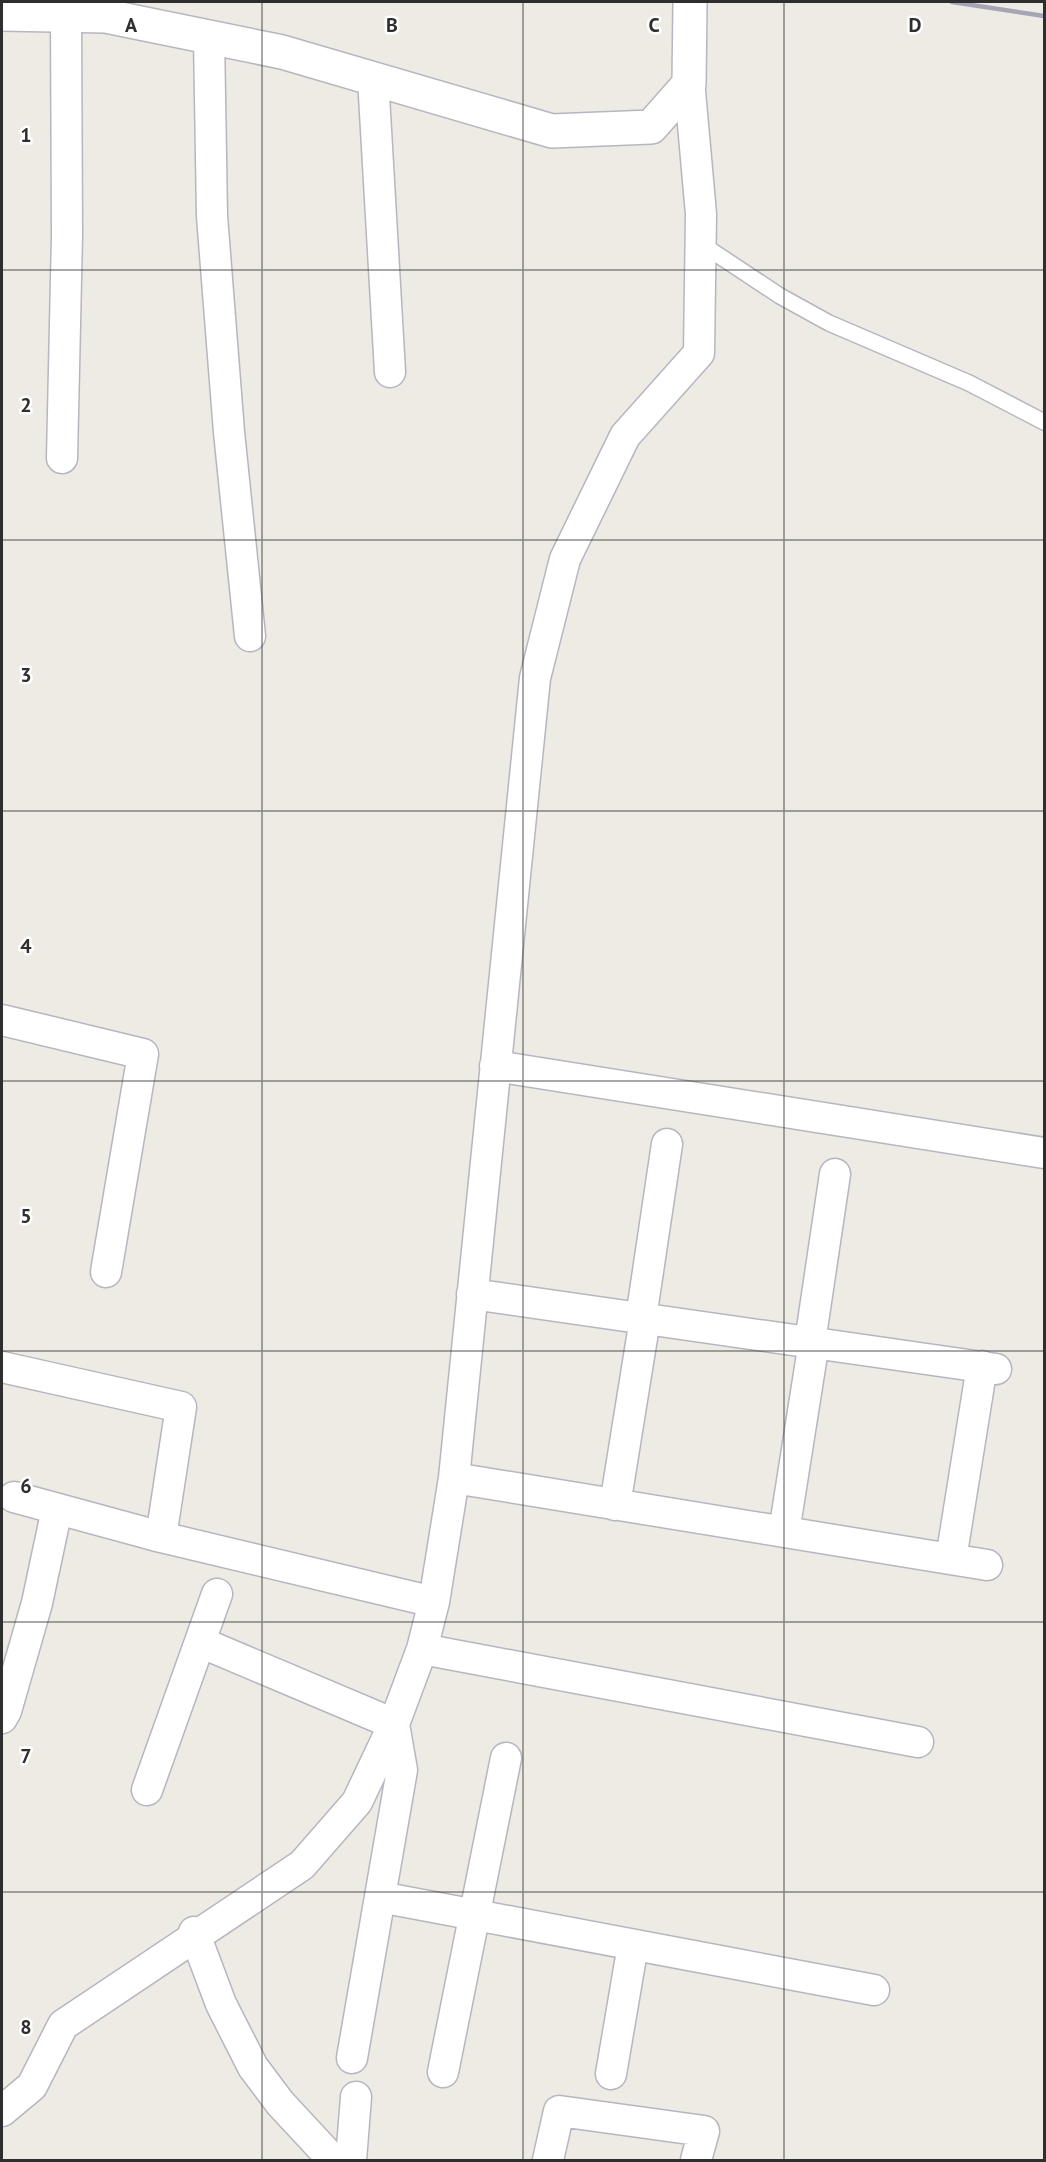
<svg xmlns="http://www.w3.org/2000/svg" width="1046" height="2162" viewBox="0 0 1046 2162" font-family="'PT Sans',sans-serif">
<rect width="100%" height="100%" fill="#edebe3"/>
<g fill="none" stroke-linecap="round" stroke-linejoin="round">
<defs>
<path id="service" d="M 700,243 L 780,296 L 829,323 L 969,383 L 1044,422"/>
<path id="minor" d="M 209,37 L 212,216 L 229,432 L 250,636
M 373,78 L 390,372
M 62,458 L 67,235 L 66,16
M 2,1020 L 143,1054 L 106,1272
M 495,1066 L 1044,1153
M 472,1294 L 996,1369
M 641,1318 L 667,1144
M 810,1342 L 835,1174
M 2,1367 L 181,1407 L 161,1537
M 454,1478 L 987,1565
M 14,1497 L 161,1537 L 434,1602
M 615,1505 L 645,1319
M 784,1532 L 814,1342
M 951,1559 L 982,1366
M 200,1642 L 394,1724 L 402,1770 L 352,2058
M 422,1649 L 918,1742
M 2,1718 L 6,1711 L 37,1603 L 57,1509
M 147,1790 L 217,1594
M 380,1897 L 874,1990
M 194,1932 L 221,2004 L 253,2067 L 280,2103 L 333,2160
M 443,2072 L 506,1758
M 611,2074 L 633,1945
M 2,2111 L 32,2086 L 63,2025 L 302,1865 L 357,1802 L 394,1724 L 422,1649 L 434,1602 L 454,1478 L 535,678 L 565,559 L 625,436 L 699,353 L 701,214 L 689,80
M 351,2160 L 356,2097
M 548,2160 L 559,2111 L 704,2131 L 696,2160"/>
<path id="secondary" d="M 2,14 L 106,16 L 282,52 L 552,131 L 651,127 L 689,84 L 690,2"/>
</defs>
<use href="#service" stroke="#b6b6c0" stroke-width="18"/>
<use href="#minor" stroke="#b6b6c0" stroke-width="33"/>
<use href="#secondary" stroke="#b6b6c0" stroke-width="36"/>
<use href="#service" stroke="#fff" stroke-width="15"/>
<use href="#minor" stroke="#fff" stroke-width="30"/>
<use href="#secondary" stroke="#fff" stroke-width="33"/>
<path stroke="#a6a5b5" stroke-width="4.5" d="M 952,2 L 1044,16"/>
</g>
<path fill="none" stroke="#2e2e2e" stroke-width="1.5" stroke-opacity="0.55" d="M 262,2 L 262,2160M 523,2 L 523,2160M 784,2 L 784,2160M 2,270 L 1044,270M 2,540 L 1044,540M 2,811 L 1044,811M 2,1081 L 1044,1081M 2,1351 L 1044,1351M 2,1622 L 1044,1622M 2,1892 L 1044,1892"/>
<g font-size="20" text-anchor="middle" font-weight="bold" fill="#2e2e2e" stroke="#fff" stroke-width="5" stroke-linejoin="round" paint-order="stroke">
<text x="131" y="32">A</text>
<text x="392" y="32">B</text>
<text x="654" y="32">C</text>
<text x="915" y="32">D</text>
<text x="26" y="142">1</text>
<text x="26" y="412">2</text>
<text x="26" y="682">3</text>
<text x="26" y="953">4</text>
<text x="26" y="1223">5</text>
<text x="26" y="1493">6</text>
<text x="26" y="1763">7</text>
<text x="26" y="2034">8</text>
</g>
<rect width="1046" height="2162" fill="none" stroke="#2e2e2e" stroke-width="6"/>
</svg>
